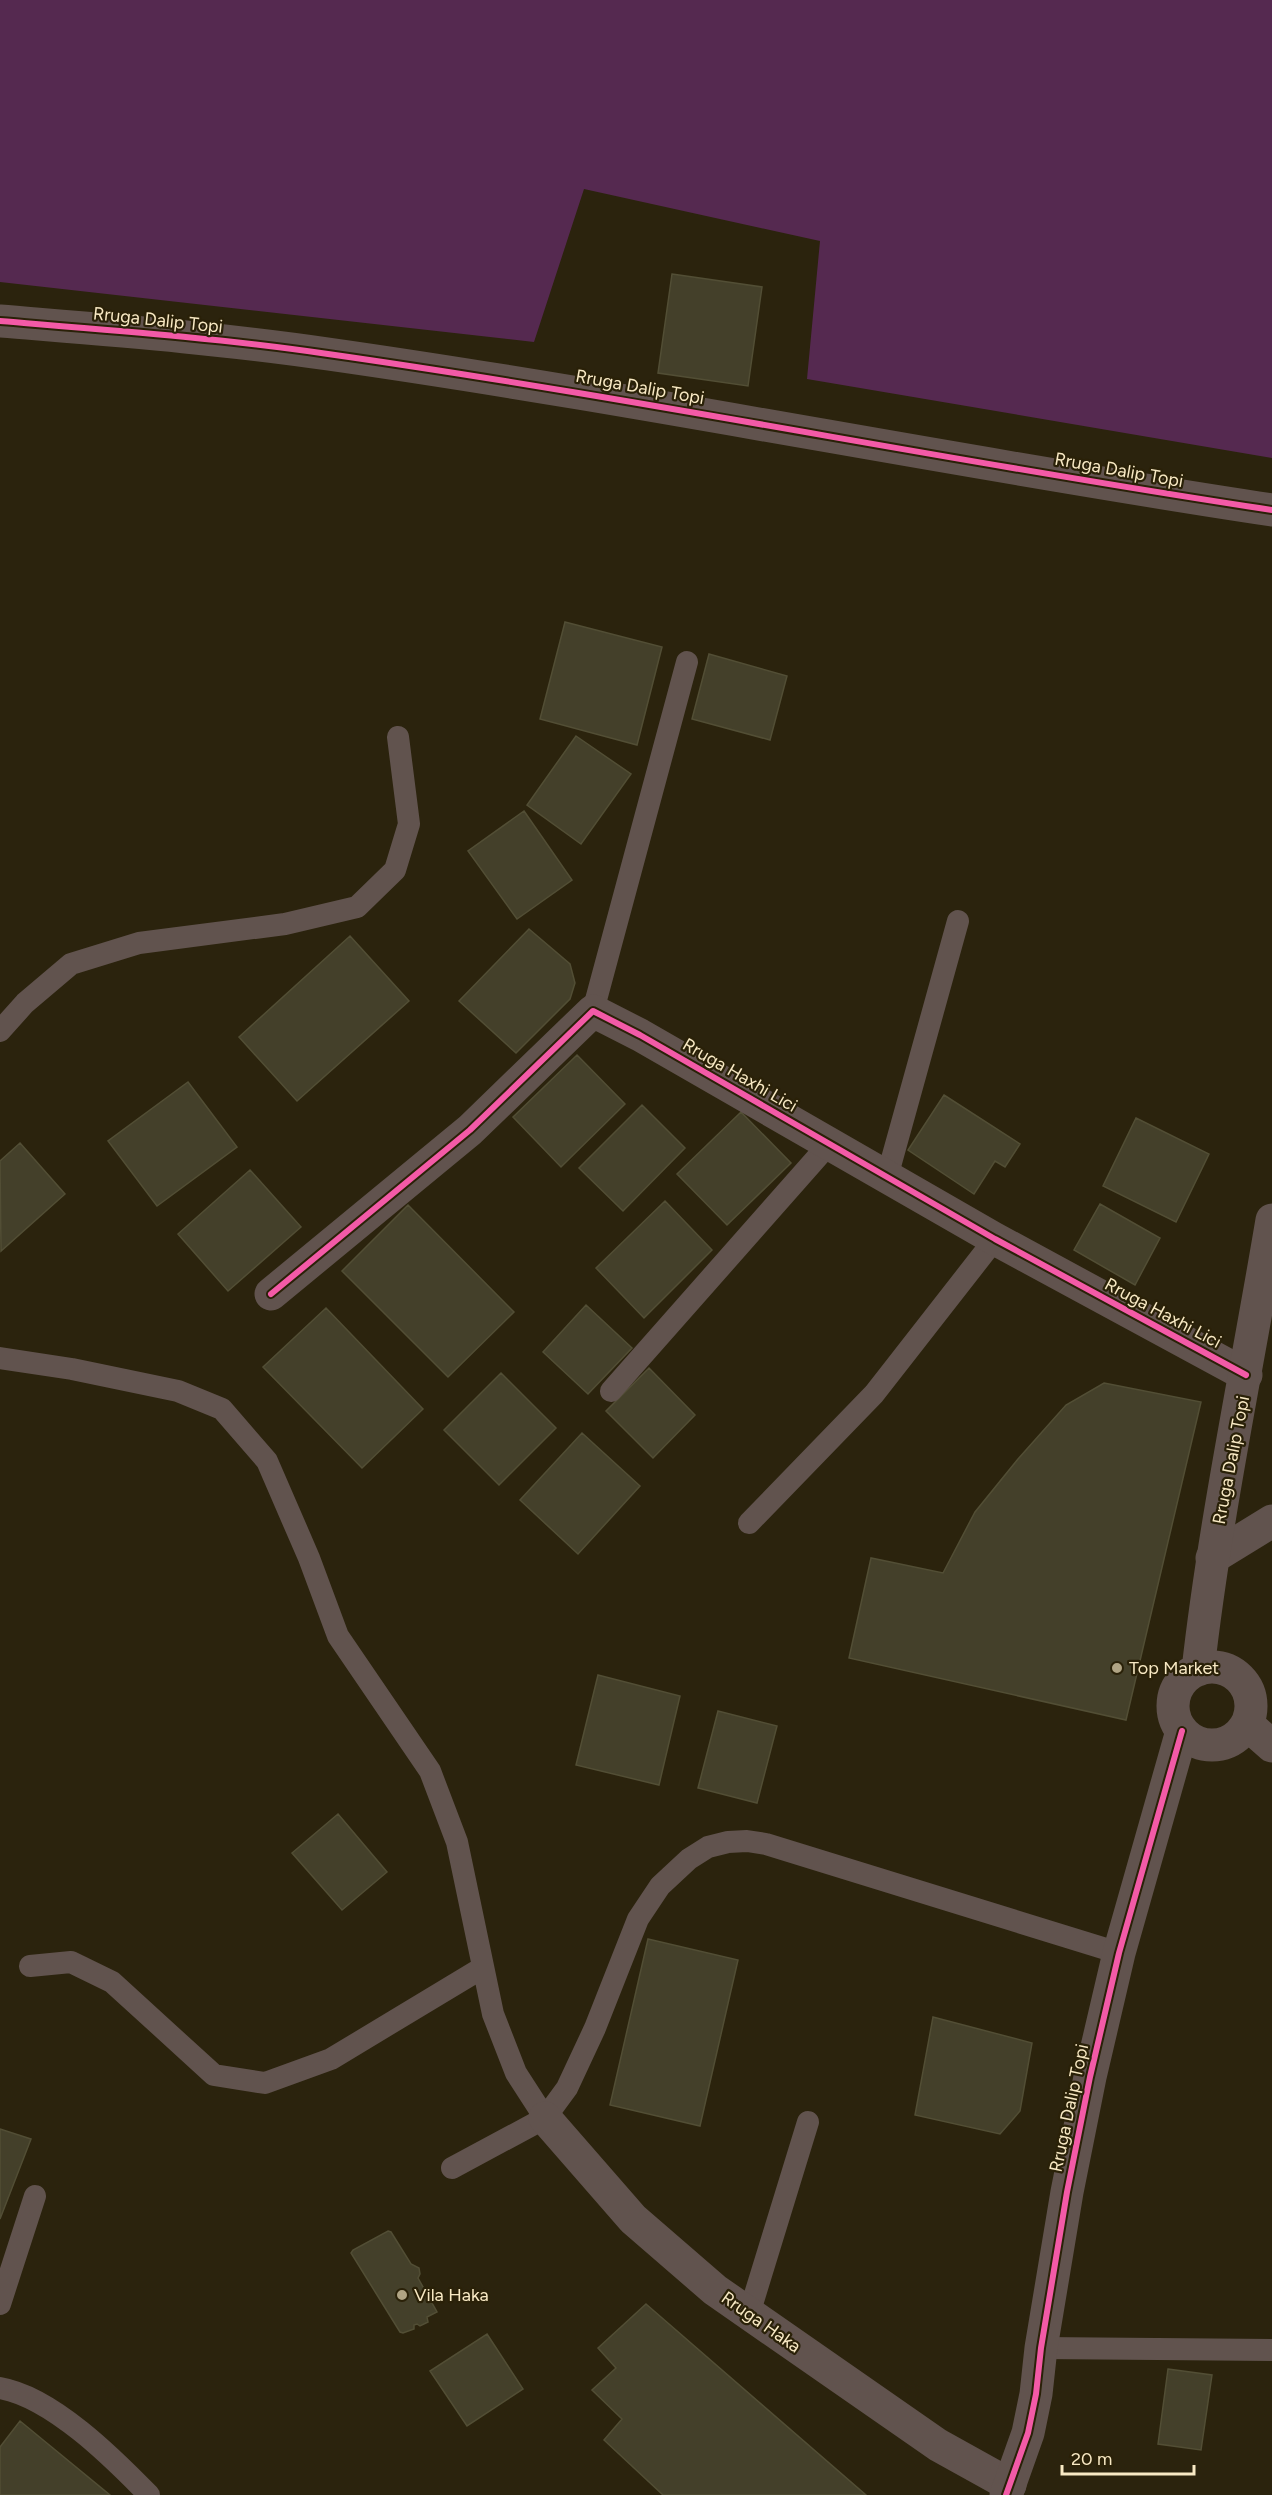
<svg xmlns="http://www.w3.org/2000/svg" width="1272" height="2495" viewBox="0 0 1272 2495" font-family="Figtree,sans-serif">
<rect width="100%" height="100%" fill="#2b230d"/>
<path fill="#552950" d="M 0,0 L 1272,0 L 1272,458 L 807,379 L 820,241 L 584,189 L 534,342 L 0,282 Z"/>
<path fill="#44402a" stroke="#524e35" stroke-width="1.5" d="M 672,274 L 762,287 L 748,386 L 658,373 Z
M 565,622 L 662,647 L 637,745 L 540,719 Z
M 709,654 L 787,676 L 770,740 L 692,719 Z
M 576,736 L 631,774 L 581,844 L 527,805 Z
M 524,811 L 572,880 L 517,919 L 468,851 Z
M 529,929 L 570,964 L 575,983 L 570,999 L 516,1053 L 459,1001 Z
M 350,936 L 409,1001 L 297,1101 L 239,1037 Z
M 577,1055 L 625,1104 L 561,1167 L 513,1117 Z
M 188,1082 L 237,1147 L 157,1206 L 108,1141 Z
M 944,1095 L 1020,1144 L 1005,1167 L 995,1161 L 974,1194 L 908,1150 Z
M 642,1105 L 685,1148 L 623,1211 L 579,1168 Z
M 741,1112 L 791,1163 L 727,1225 L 677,1174 Z
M 1136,1118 L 1209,1154 L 1176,1222 L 1103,1186 Z
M 20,1143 L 65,1194 L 1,1251 L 0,1161 Z
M 250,1170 L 301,1227 L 228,1291 L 178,1234 Z
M 665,1201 L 712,1250 L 644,1318 L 596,1268 Z
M 1100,1204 L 1160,1238 L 1135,1285 L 1074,1250 Z
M 408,1205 L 514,1312 L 448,1377 L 342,1271 Z
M 586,1305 L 632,1348 L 588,1394 L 543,1352 Z
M 326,1308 L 423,1409 L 362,1468 L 263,1367 Z
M 649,1368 L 695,1415 L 653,1458 L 606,1411 Z
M 501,1373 L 556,1428 L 499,1485 L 444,1430 Z
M 1104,1383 L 1201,1402 L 1126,1720 L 849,1658 L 871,1558 L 943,1573 L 975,1512 L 1018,1459 L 1066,1405 Z
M 582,1433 L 640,1486 L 578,1554 L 520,1500 Z
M 598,1675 L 680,1696 L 659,1785 L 576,1765 Z
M 718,1711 L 777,1726 L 757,1803 L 698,1788 Z
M 338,1814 L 387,1872 L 342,1910 L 292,1853 Z
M 648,1939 L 738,1960 L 700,2126 L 610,2105 Z
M 933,2017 L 1032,2043 L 1020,2111 L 1000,2134 L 915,2115 Z
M 0,2129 L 31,2139 L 0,2219 Z
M 388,2231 L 391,2232 L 411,2264 L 419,2268 L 420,2274 L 418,2278 L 437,2312 L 427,2317 L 428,2322 L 420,2326 L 417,2324 L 414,2325 L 414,2329 L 403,2333 L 400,2332 L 351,2253 L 353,2250 Z
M 646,2304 L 866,2495 L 663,2495 L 604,2440 L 622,2419 L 592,2390 L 616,2368 L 598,2348 Z
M 487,2334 L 523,2389 L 467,2426 L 430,2371 Z
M 1168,2369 L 1212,2375 L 1201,2450 L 1158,2444 Z
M 20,2421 L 110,2495 L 0,2495 L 0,2447 Z"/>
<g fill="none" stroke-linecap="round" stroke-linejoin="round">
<path stroke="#61534e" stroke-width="22" d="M 593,1011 L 687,662
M 0,1031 L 25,1003 L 71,964 L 139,943 L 285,924 L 357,907 L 395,870 L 409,824 L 398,737
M 887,1177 L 958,921
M 0,1358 L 72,1369 L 178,1391 L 222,1409 L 267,1461 L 309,1558 L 338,1636 L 430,1771 L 457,1842 L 493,2014 L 516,2073 L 545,2118
M 611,1391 L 829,1144
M 749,1523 L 874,1394 L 995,1239
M 30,1966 L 71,1962 L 112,1982 L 214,2075 L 265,2083 L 331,2059 L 482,1968
M 452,2168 L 545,2118 L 567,2088 L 595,2028 L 638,1919 L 660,1886 L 689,1859 L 708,1847 L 728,1842 L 747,1841 L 766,1844 L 1119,1953
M 0,2304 L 35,2196
M 749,2314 L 808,2122
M 1041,2348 L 1272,2350
M 0,2388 C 52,2397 113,2458 149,2495"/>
<path stroke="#61534e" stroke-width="33" d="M 271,1294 L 470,1130 L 593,1011 L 640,1035 L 995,1239 L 1246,1375
M 1212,1558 L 1272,1521
M 545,2118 L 633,2219 L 715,2290 L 938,2445 L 1010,2485"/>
<path stroke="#61534e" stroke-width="33" d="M 0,321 C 109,330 219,338 328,354 C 644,399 957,463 1272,510
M1173 1706a39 39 0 1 1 78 0a39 39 0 1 1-78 0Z
M 1198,1670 C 1215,1519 1247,1370 1272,1220
M 1247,1724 L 1272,1746
M 1006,2495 L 1028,2433 L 1036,2394 L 1041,2348 L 1067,2192 L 1090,2077 L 1119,1953 L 1182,1731"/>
<defs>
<path id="cycleway" d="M 0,321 C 109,330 219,338 328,354 C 644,399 957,463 1272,510
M 271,1294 L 470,1130 L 593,1011 L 640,1035 L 995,1239 L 1246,1375
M 1006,2495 L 1028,2433 L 1036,2394 L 1041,2348 L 1067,2192 L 1090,2077 L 1119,1953 L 1182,1731"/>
</defs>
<use href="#cycleway" stroke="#2a2108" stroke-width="10"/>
<use href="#cycleway" stroke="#f35aa7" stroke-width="6"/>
</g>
<g fill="#b0a484" stroke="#2a2108" stroke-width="2">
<circle cx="1117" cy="1668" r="6"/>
<circle cx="402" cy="2295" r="6"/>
</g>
<g text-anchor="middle" stroke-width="4.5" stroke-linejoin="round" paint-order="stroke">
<g font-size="18" fill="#f8e9c4" stroke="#2a2108">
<text transform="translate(158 320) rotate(6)" y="6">Rruga Dalip Topi</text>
<text transform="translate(640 387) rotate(10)" y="6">Rruga Dalip Topi</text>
<text transform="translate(1119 470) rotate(10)" y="6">Rruga Dalip Topi</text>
<text transform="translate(740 1075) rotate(30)" y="6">Rruga Haxhi Lici</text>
<text transform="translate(1163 1313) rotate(28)" y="6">Rruga Haxhi Lici</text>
<text transform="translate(1231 1460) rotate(-79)" y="6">Rruga Dalip Topi</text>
<text transform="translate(1069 2108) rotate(-78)" y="6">Rruga Dalip Topi</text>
<text transform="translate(761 2322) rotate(35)" y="6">Rruga Haka</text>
</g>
<g font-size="18" fill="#f8e9c4" stroke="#2a2108" text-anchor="start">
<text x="1129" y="1674">Top Market</text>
<text x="414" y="2301">Vila Haka</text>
</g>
</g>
<path d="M1062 2465v9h132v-9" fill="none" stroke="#f8e9c4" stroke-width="3"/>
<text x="1071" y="2465" font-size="18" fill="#f8e9c4" stroke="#2a2108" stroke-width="4.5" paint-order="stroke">20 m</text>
</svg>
